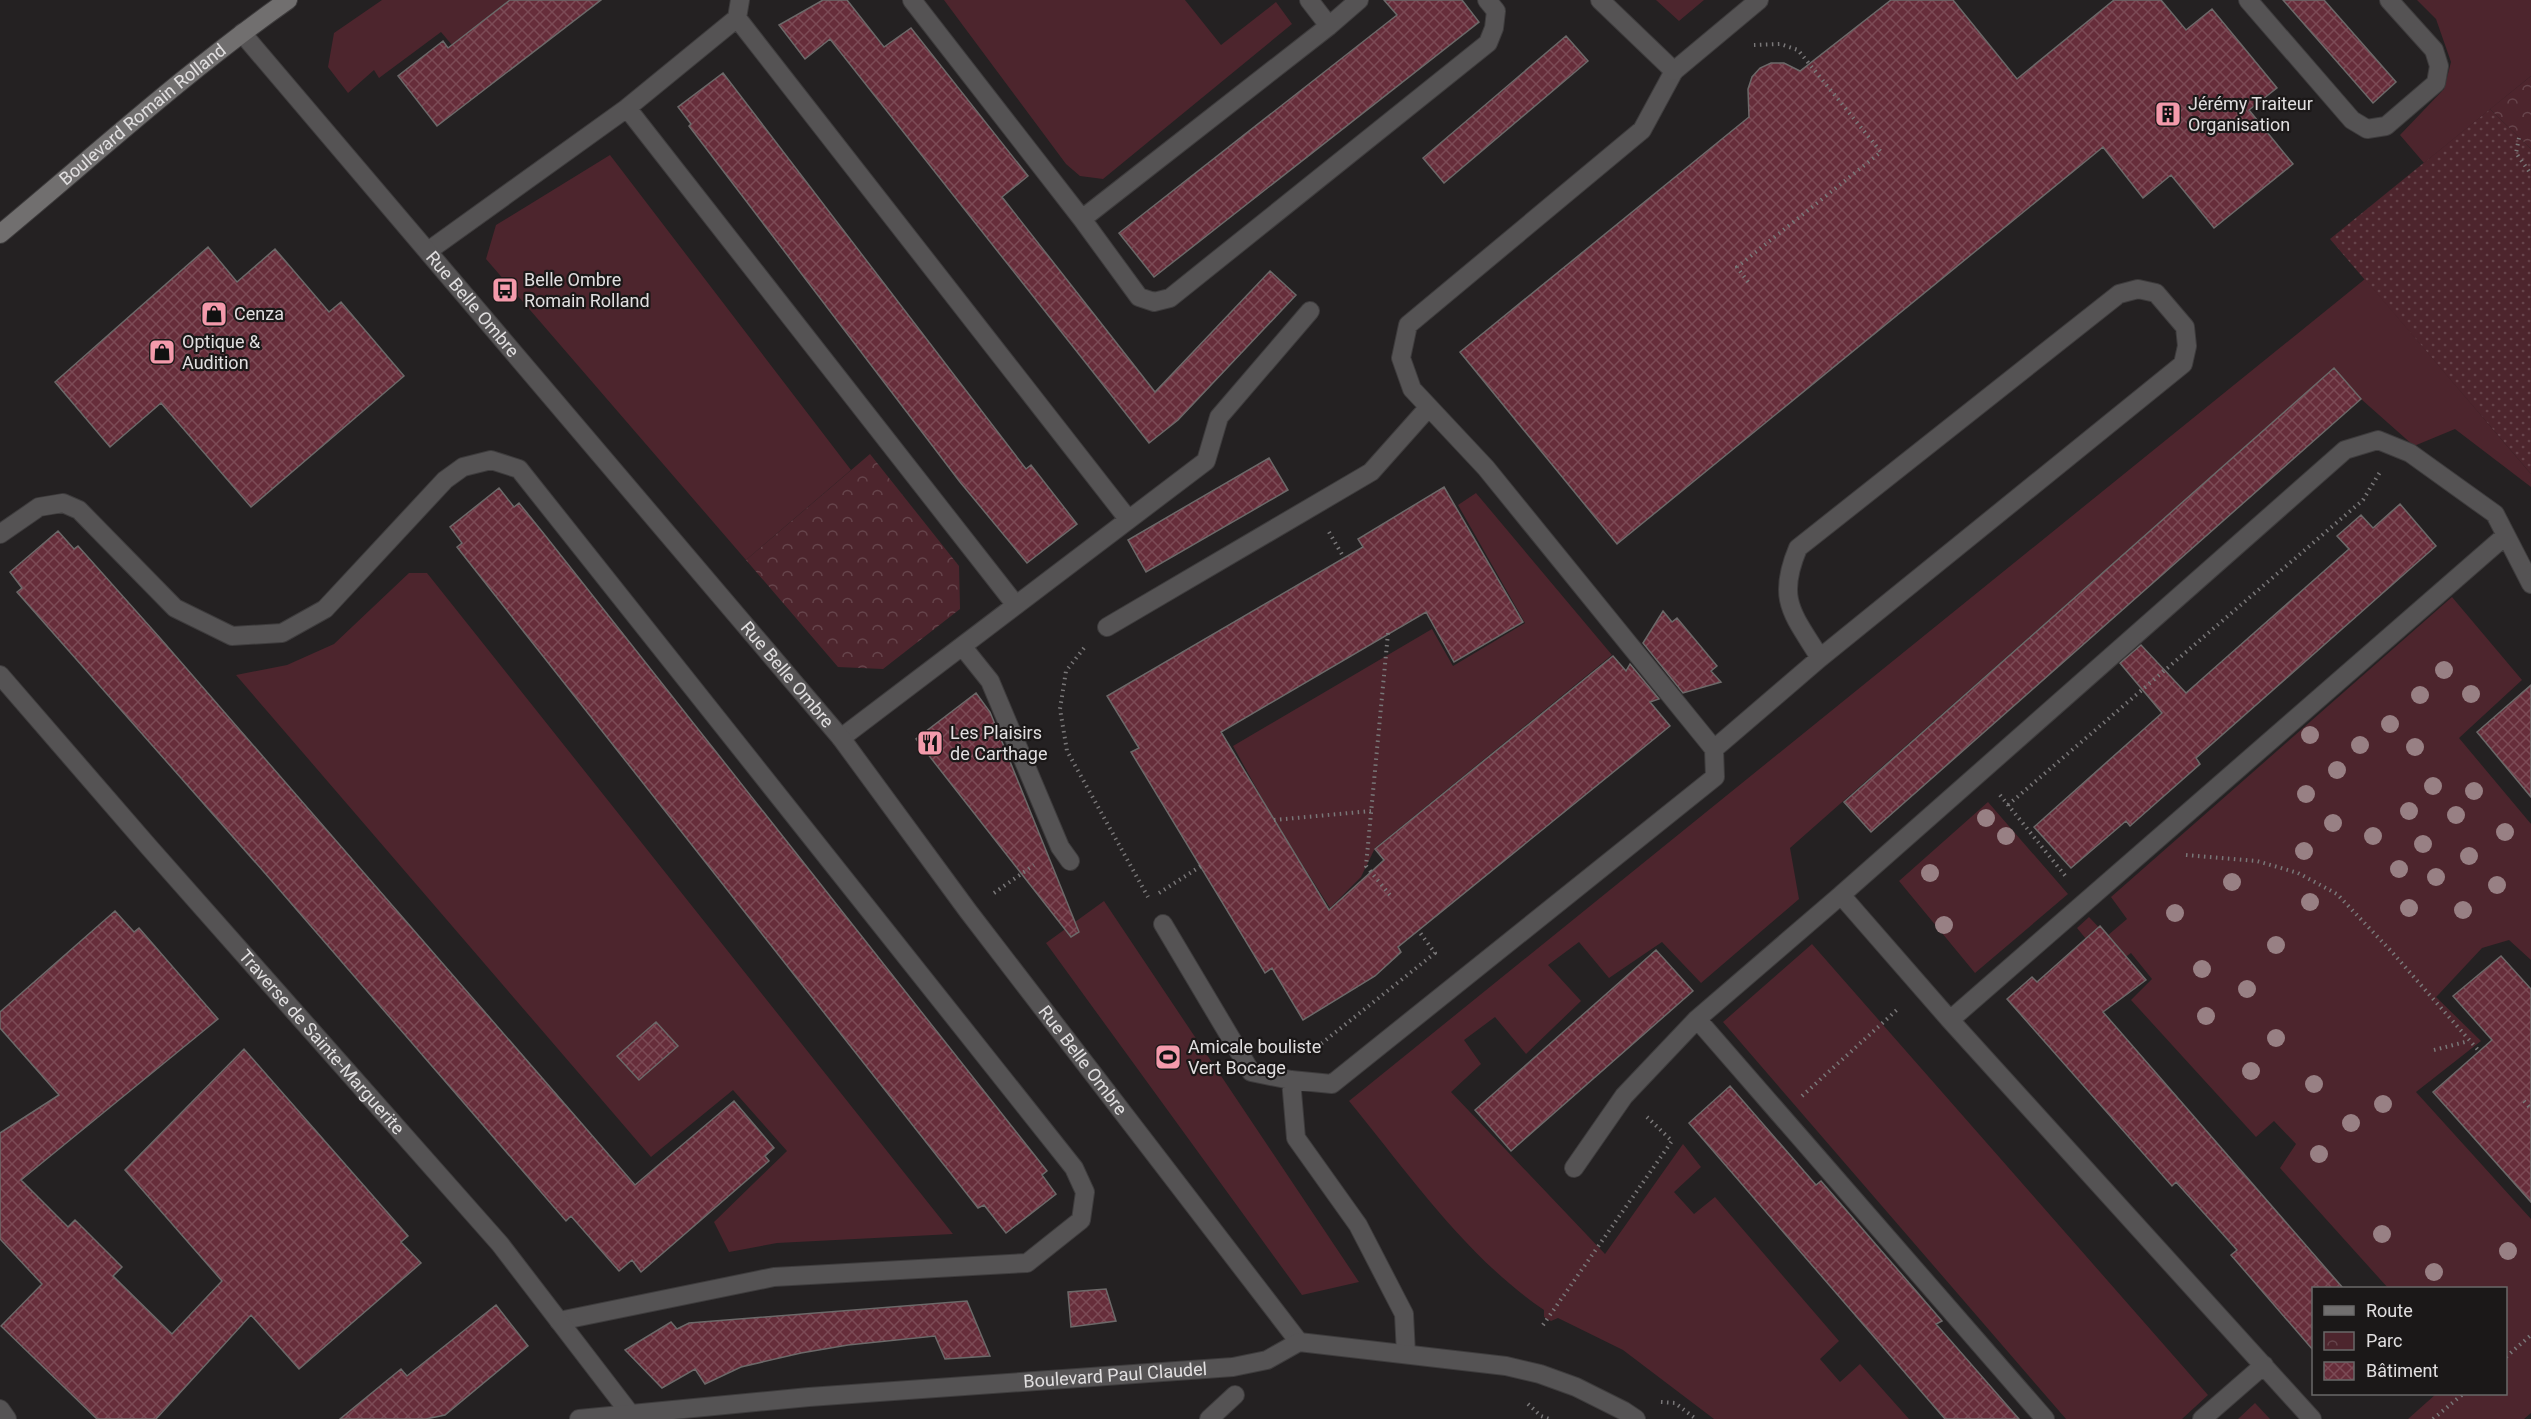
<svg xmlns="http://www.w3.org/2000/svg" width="2531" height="1419" viewBox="0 0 2531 1419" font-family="Roboto,sans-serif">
<defs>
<pattern id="grass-dots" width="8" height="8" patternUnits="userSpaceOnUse" patternTransform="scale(1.5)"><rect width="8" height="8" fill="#4d252d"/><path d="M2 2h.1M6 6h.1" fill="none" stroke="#66444b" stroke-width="1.8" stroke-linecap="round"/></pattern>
<pattern id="park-crowns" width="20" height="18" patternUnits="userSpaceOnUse" patternTransform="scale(1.5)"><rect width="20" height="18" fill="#4d252d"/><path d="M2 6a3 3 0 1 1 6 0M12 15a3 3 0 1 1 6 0" fill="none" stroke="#66444b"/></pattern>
<pattern id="building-cross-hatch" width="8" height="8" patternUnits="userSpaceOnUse" patternTransform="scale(1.5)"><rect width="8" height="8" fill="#662d3a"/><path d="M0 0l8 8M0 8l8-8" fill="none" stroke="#7c4b56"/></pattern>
</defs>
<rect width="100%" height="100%" fill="#242122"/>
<path fill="url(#grass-dots)" d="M 2490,109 L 2531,149 L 2531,474 L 2330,239 Z"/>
<path fill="url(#park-crowns)" d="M 2531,76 L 2531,149 L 2490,109 Z
M 870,454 L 959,566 L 960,609 L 883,669 L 838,667 L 746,560 Z"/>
<path fill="#4d252d" d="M 382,0 L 509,0 L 452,45 L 441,32 L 379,78 L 374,70 L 348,93 L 328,67 L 334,33 Z
M 944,0 L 1185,0 L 1221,45 L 1276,2 L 1292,24 L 1103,179 L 1080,176 L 1066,164 Z
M 1656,0 L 1704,0 L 1679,21 Z
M 2417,0 L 2531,0 L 2531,76 L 2424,163 L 2400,135 L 2444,89 L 2451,62 L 2436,19 Z
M 610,155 L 851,470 L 746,560 L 486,259 L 496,225 Z
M 2365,279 L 2531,474 L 2531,487 L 2455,429 L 2414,446 L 2361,399 L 2334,368 L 1790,848 L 1799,899 L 1701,983 L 1662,942 L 1609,978 L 1579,942 L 1548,965 L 1581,1001 L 1526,1054 L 1495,1017 L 1464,1040 L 1481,1064 L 1451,1092 L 1605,1254 L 1683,1144 L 1701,1167 L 1674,1192 L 1694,1214 L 1715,1197 L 1839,1341 L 1820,1359 L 1840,1382 L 1860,1364 L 1909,1419 L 1714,1419 L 1623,1350 L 1558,1318 L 1551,1321 L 1544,1317 L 1544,1310 C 1465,1256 1409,1174 1349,1101 Z
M 1476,493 L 1612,655 L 1375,848 L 1361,877 L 1330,908 L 1274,820 L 1233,746 L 1432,629 L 1453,666 L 1525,623 L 1458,505 Z
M 409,573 L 427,573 L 953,1234 L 777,1243 L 729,1252 L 714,1222 L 787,1151 L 733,1090 L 651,1157 L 236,675 L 287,665 L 334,644 Z
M 2452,597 L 2522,680 L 2459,738 L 2531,824 L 2531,960 L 2509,940 L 2482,948 L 2439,994 L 2436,997 L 2481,1041 L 2416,1092 L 2531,1219 L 2531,1413 L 2524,1419 L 2408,1419 L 2436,1394 L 2506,1394 L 2506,1288 L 2388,1288 L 2280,1168 L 2296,1144 L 2274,1121 L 2256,1137 L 2131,1000 L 2152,979 L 2131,953 L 2110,968 L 2077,928 L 2089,917 L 2107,936 L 2127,919 L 2111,897 Z
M 1988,802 L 2068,894 L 1975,973 L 1899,881 Z
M 1104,901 L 1359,1282 L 1302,1295 L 1046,943 Z
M 1812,944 L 2208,1395 L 2182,1419 L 2066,1419 L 1723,1022 Z
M 2255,1403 L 2270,1419 L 2238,1419 Z"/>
<path fill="url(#building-cross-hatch)" stroke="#6c6969" stroke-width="1.5" d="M 510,0 L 601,0 L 437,126 L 398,76 L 443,41 L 448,48 Z
M 823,0 L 847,0 L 884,47 L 911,28 L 1028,176 L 1002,197 L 1155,392 L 1270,271 L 1296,295 L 1178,420 L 1149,443 L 830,39 L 805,59 L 779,25 Z
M 1384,0 L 1462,0 L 1479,22 L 1154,277 L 1119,233 L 1397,15 Z
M 1891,0 L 1953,0 L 2017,79 L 2114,0 L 2161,0 L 2186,30 L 2212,9 L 2277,88 L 2249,110 L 2293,164 L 2214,228 L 2171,175 L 2143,198 L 2103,147 L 1617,544 L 1460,352 L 1749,117 L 1748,89 L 1752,77 L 1760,68 L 1771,63 L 1784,63 L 1800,71 Z
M 2283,0 L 2324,0 L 2396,82 L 2373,103 Z
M 1566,36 L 1588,61 L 1444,183 L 1423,158 Z
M 723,73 L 1026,469 L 1031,465 L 1077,524 L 1027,563 L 960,482 L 689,126 L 691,124 L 678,107 Z
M 208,247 L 237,282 L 275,249 L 329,312 L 341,302 L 404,376 L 251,507 L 161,403 L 110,447 L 55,382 Z
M 2334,368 L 2361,399 L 1871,832 L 1844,802 Z
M 1269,458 L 1288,490 L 1146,572 L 1128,540 Z
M 1444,487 L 1523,622 L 1454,662 L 1426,612 L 1221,732 L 1329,910 L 1384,860 L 1375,849 L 1613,656 L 1626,671 L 1630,664 L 1659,699 L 1650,702 L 1670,726 L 1398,947 L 1401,952 L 1375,976 L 1303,1020 L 1272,968 L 1265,973 L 1131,752 L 1139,748 L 1107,696 L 1363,547 L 1358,539 Z
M 499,488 L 514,507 L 519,503 L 544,534 L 1047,1171 L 1042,1175 L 1056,1194 L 1006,1233 L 984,1205 L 978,1208 L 457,547 L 462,543 L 450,527 Z
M 2400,504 L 2436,546 L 2196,758 L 2200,764 L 2130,826 L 2126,821 L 2071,868 L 2034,827 L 2162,713 L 2120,663 L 2141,645 L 2186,693 L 2349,549 L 2337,536 L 2361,515 L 2373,528 Z
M 58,531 L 74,549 L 78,546 L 160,638 L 635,1185 L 734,1101 L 774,1148 L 765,1156 L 769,1161 L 641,1272 L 632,1260 L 619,1271 L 571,1216 L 566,1221 L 271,880 L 17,592 L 22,588 L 10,572 Z
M 1663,611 L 1672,622 L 1677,618 L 1717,666 L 1711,671 L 1721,682 L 1683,693 L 1643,643 Z
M 2531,685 L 2531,797 L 2477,732 Z
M 976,693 L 990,712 L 1079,932 L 1071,937 L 916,739 Z
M 115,911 L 134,932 L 139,928 L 218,1019 L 21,1180 L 68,1227 L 75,1220 L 122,1267 L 113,1276 L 172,1334 L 222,1281 L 125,1170 L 244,1049 L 408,1236 L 401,1242 L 421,1263 L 299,1369 L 251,1315 L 156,1419 L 97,1419 L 1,1326 L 42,1284 L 0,1239 L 0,1133 L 59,1095 L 0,1028 L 0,1012 Z
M 2100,926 L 2146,980 L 2103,1012 L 2343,1288 L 2313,1288 L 2313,1350 L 2231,1255 L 2237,1250 L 2176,1182 L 2172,1186 L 2007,999 L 2032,977 L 2037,982 Z
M 1656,950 L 1693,991 L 1511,1151 L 1475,1110 Z
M 2501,956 L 2531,989 L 2531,1202 L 2433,1092 L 2492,1040 L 2453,996 Z
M 656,1022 L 678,1046 L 639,1080 L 617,1056 Z
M 1730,1086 L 1816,1185 L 1821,1181 L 1942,1321 L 1936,1324 L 2019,1419 L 1945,1419 L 1875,1338 L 1689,1123 Z
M 1106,1289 L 1116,1321 L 1071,1327 L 1068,1292 Z
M 967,1301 L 990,1356 L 945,1359 L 935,1336 L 848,1345 L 801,1353 L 741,1367 L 705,1384 L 695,1369 L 662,1388 L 625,1350 L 671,1322 L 677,1329 L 689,1323 Z
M 496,1305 L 528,1346 L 445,1415 L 426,1419 L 340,1419 L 401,1369 L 407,1376 Z"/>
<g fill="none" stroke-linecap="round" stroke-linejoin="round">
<defs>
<path id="lane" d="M 912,0 L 1082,219 L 1329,26
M 1309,0 L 1329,26 L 1359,0
M 737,18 L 1128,519
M 627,108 L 1015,604
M 1082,219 L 1139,297 L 1154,302 L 1170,298 L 1488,43 L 1494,28 L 1496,11 L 1487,0
M 428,251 L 627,108 L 737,18 L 740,0
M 0,534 L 39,507 L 63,503 L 79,510 L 175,608 L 232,636 L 282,633 L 325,609 L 445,480 L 463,467 L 491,460 L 519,469 L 1074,1168 L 1085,1192 L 1081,1220 L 1027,1263 L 774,1277 L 559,1321
M 1107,627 L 1371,472 L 1428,408
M 962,646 L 990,681 L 1060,847 L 1070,861
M 841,738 L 1206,461 L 1219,417 L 1310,311
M 1714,749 L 1820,658 L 2183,364 L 2187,346 L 2185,327 L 2156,293 L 2138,289 L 2119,294 L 1798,548 C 1776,600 1793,614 1820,658
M 1163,924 L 1251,1072 L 1291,1080 L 1332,1084 L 1715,777 L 1714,749 L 1486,468 L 1412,389 L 1401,358 L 1408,325 L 1642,130 L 1674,71
M 1697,1019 L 2045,1419
M 1950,1020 L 2505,536
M 1291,1080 L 1296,1138 L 1358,1225 L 1404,1314 L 1406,1354
M 1574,1168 L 1624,1096 L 1697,1019 L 1841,895
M 2202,1419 L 2264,1365
M 2312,1419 L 1950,1020 L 1841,895 L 2345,450 L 2378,440 L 2410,453 L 2495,514 L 2531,584"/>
<g id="street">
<path d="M 1600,0 L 1674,71 L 1759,0"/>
<path d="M 2248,0 L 2352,120 L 2367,129 L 2386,126 L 2436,83 L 2439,66 L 2434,50 L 2389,0"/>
<path id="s1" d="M 242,33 L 841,738 L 968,911 L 1299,1342"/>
<path id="s2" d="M 0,675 L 148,846 L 500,1244 L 632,1416"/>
<path d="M 0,1409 L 7,1419"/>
<path id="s3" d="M 579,1419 L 809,1397 L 1233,1367 L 1267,1360 L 1299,1342 L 1506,1366 L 1540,1374 L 1576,1387 L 1624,1411 L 1636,1419"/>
<path d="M 1209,1419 L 1235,1395"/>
</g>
<g id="secondary">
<path id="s4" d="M 0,234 C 95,155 187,71 288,0"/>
</g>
</defs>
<use href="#lane" stroke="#3e3c3d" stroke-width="20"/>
<use href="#street" stroke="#3e3c3d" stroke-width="20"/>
<use href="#secondary" stroke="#3e3c3d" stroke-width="20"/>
<path stroke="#797778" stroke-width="4" stroke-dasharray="1.5 4.5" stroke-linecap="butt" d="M 2519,138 L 2516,153 L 2531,174
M 1748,282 L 1737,267 L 1881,152 L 1798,50 L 1780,44 L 1754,45
M 1329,532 L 1344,558
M 1388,633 L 1366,866 L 1390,895
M 1084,648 L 1066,671 L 1060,709 L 1067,751 L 1148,897
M 2000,795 L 2067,878
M 2008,805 L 2363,500 L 2380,472
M 1274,820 L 1371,811
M 2186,855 L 2257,861 L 2298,873 L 2337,894 L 2391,951 L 2479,1051
M 994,893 L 1034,865
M 1159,893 L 1201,866
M 2434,1050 L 2469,1041
M 1312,1051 L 1435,953 L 1418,930
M 1802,1096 L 1899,1008
M 2524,1101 L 2531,1109
M 1543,1325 L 1672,1141 L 1647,1117
M 2506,1357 L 2531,1335
M 1661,1402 L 1675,1403 L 1696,1419
M 1528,1404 L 1541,1416 L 1549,1419
M 2433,1419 L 2463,1394"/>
<use href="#lane" stroke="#555354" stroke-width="18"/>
<use href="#street" stroke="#555354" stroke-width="18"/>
<use href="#secondary" stroke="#716f6f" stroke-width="18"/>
</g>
<g fill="#988084">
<circle cx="2444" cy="670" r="9"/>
<circle cx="2471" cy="694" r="9"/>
<circle cx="2420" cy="695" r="9"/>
<circle cx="2390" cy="724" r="9"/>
<circle cx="2310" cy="735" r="9"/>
<circle cx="2360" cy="745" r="9"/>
<circle cx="2415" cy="747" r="9"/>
<circle cx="2337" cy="770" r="9"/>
<circle cx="2433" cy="786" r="9"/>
<circle cx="2474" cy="791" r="9"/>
<circle cx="2306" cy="794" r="9"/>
<circle cx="2409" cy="811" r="9"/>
<circle cx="2456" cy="815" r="9"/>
<circle cx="1986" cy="818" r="9"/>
<circle cx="2333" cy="823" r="9"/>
<circle cx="2505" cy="832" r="9"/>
<circle cx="2006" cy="836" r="9"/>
<circle cx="2373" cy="836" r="9"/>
<circle cx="2423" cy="844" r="9"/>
<circle cx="2304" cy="851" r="9"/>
<circle cx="2469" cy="856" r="9"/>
<circle cx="2399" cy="869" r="9"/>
<circle cx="1930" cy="873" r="9"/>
<circle cx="2436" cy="877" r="9"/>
<circle cx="2232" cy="882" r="9"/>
<circle cx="2497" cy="885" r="9"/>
<circle cx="2310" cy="902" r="9"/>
<circle cx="2409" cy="908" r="9"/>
<circle cx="2463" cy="910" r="9"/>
<circle cx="2175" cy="913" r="9"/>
<circle cx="1944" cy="925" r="9"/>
<circle cx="2276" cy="945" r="9"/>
<circle cx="2202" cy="969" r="9"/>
<circle cx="2247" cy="989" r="9"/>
<circle cx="2206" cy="1016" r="9"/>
<circle cx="2276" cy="1038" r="9"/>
<circle cx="2251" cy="1071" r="9"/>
<circle cx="2314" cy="1084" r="9"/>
<circle cx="2383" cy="1104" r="9"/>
<circle cx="2351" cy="1123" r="9"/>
<circle cx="2319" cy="1154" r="9"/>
<circle cx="2382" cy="1234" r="9"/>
<circle cx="2508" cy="1251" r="9"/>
<circle cx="2434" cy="1272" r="9"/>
</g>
<defs>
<symbol id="building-square" viewBox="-11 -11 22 22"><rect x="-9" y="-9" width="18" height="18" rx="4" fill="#f39aab" stroke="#1b1818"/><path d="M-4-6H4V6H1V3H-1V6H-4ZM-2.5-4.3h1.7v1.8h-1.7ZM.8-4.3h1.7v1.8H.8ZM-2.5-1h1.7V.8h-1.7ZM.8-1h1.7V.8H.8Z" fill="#111"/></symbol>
<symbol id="bus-square" viewBox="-11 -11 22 22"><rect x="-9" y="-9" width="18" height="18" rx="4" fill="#f39aab" stroke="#1b1818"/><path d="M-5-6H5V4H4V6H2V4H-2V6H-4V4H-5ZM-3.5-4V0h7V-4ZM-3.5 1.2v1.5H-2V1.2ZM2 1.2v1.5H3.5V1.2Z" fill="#111"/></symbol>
<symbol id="shop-square" viewBox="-11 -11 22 22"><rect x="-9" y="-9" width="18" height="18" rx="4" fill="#f39aab" stroke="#1b1818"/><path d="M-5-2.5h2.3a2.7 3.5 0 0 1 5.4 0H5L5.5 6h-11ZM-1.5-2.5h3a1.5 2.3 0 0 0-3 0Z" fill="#111"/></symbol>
<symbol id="restaurant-square" viewBox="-11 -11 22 22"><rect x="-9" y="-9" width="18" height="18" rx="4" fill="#f39aab" stroke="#1b1818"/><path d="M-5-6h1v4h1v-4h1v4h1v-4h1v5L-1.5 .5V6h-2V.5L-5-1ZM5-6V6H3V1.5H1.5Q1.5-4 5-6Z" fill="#111"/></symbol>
<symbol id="stadium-square" viewBox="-11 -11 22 22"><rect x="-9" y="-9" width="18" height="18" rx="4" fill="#f39aab" stroke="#1b1818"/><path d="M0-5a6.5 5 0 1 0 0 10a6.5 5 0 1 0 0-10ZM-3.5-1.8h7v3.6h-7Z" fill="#111"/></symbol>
</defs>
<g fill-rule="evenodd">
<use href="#building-square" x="2153" y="99" width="30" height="30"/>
<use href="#bus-square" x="490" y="275" width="30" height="30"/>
<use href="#shop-square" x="199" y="299" width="30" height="30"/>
<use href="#shop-square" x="147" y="337" width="30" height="30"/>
<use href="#restaurant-square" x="915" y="728" width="30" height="30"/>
<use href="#stadium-square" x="1153" y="1042" width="30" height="30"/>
</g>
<g text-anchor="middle" stroke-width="4.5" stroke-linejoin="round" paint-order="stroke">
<g font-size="18" fill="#e1dfe0" stroke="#1b1818" text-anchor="start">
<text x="2188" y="110">Jérémy Traiteur<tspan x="2188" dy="21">Organisation</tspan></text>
<text x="524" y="286">Belle Ombre<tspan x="524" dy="21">Romain Rolland</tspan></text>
<text x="234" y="320">Cenza</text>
<text x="182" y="348">Optique &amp;<tspan x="182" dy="21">Audition</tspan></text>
<text x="950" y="739">Les Plaisirs<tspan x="950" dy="21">de Carthage</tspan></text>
<text x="1188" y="1053">Amicale bouliste<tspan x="1188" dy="21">Vert Bocage</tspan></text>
</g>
<g font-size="18" fill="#e1dfe0" stroke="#1b1818">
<text dy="6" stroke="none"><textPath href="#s4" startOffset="186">Boulevard Romain Rolland</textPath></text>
<text dy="6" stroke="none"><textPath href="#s1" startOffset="356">Rue Belle Ombre</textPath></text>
<text dy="6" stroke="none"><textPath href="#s1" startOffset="842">Rue Belle Ombre</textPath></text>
<text dy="6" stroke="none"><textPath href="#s2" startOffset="488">Traverse de Sainte-Marguerite</textPath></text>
<text dy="6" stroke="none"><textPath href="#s1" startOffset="1328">Rue Belle Ombre</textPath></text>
<text dy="6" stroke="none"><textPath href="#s3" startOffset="538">Boulevard Paul Claudel</textPath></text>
</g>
</g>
<rect x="2312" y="1287" width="195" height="108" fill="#1b1818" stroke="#6a6868" stroke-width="1.5"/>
<rect x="2324" y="1306" width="30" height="9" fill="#716f6f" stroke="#6a6868" stroke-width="1.5"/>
<text x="2366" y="1317" font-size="18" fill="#e1dfe0">Route</text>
<rect x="2324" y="1332" width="30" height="18" fill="url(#park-crowns)" stroke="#6a6868" stroke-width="1.5"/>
<text x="2366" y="1347" font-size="18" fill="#e1dfe0">Parc</text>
<rect x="2324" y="1362" width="30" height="18" fill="url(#building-cross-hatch)" stroke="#6a6868" stroke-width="1.5"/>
<text x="2366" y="1377" font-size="18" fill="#e1dfe0">Bâtiment</text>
</svg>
